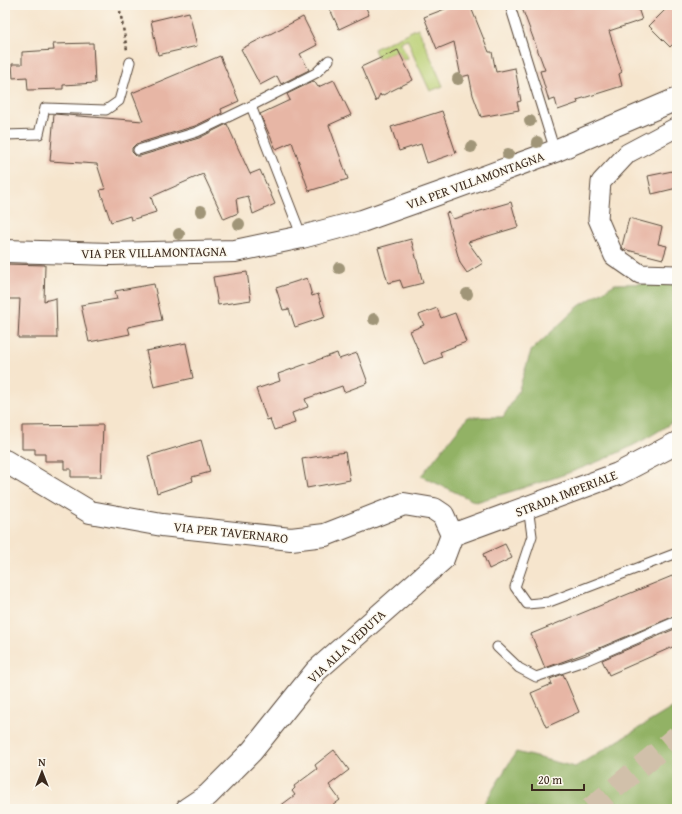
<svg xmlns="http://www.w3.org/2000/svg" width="682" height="814" viewBox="0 0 682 814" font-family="'Gentium Book Plus',serif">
<rect width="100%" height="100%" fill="#fbf7ec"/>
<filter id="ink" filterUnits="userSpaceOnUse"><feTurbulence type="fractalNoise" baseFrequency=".025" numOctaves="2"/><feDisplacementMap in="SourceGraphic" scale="8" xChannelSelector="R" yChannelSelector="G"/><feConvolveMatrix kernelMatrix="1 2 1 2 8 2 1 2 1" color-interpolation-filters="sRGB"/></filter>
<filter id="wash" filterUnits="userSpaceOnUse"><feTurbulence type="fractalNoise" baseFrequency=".012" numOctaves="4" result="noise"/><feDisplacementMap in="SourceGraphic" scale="16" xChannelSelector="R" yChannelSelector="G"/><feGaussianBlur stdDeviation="0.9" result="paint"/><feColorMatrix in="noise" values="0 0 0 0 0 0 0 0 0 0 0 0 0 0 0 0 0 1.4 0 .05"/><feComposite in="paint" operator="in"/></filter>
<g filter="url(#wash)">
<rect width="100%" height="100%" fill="#f6e5cd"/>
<path fill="#b9cf73" stroke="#7a7c48" d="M 418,28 L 443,86 L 430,91 L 410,48 L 411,47 L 407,39 L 400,42 L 408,58 L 403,60 L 398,50 L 378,59 L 374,49 Z"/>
<path fill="#92b265" stroke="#666e42" d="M 677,283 L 677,419 C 616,462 546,481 476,502 L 421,476 L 468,417 L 503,417 L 518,392 L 531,351 L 579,306 L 615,284 Z
M 677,705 L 677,809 L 481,809 L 516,752 L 575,767 Z"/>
<g id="blocks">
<path fill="#e7b6a5" d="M 328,5 L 365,5 L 369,15 L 339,29 Z
M 455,5 L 470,5 L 489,52 L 492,52 L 496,72 L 515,68 L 521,101 L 517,102 L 519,110 L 481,117 L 473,95 L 469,75 L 461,77 L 454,42 L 437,49 L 424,17 Z
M 530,5 L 637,5 L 642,20 L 609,31 L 622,72 L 619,74 L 622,86 L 577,100 L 578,103 L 558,110 L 555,99 L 549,101 L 540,71 L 545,70 L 522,8 Z
M 670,5 L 677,5 L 677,40 L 670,47 L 649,26 Z
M 189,12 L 197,46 L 158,55 L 151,21 Z
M 303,17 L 317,45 L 300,54 L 309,70 L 281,84 L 277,76 L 260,85 L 241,49 Z
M 93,43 L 95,83 L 63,85 L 63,89 L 28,90 L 27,77 L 13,78 L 12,64 L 22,64 L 22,52 L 54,50 L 53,44 Z
M 398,50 L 413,80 L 381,96 L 380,94 L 376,102 L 361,67 Z
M 220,56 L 239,101 L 221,109 L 222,113 L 195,126 L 136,144 L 132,148 L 132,152 L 136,156 L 140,156 L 199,138 L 227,124 L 250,174 L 260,170 L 275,204 L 253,214 L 248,196 L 236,199 L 238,213 L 224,219 L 203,174 L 151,197 L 156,212 L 131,220 L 130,216 L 111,222 L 100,190 L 105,189 L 97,164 L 50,161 L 54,114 L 143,121 L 132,93 Z
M 334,80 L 351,115 L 329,125 L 348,179 L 309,191 L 292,142 L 276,149 L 260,114 L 290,100 L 287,94 L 314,81 L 318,87 Z
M 442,111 L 456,153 L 427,163 L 421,144 L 399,151 L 391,127 Z
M 677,170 L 677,188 L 652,194 L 648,176 Z
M 511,202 L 518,227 L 468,242 L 483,263 L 467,273 L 460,263 L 446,213 L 449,212 L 453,219 Z
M 629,218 L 662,227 L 658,244 L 667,246 L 663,259 L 623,249 L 622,246 Z
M 411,239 L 423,283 L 403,288 L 400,280 L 388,283 L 378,248 Z
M 5,264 L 45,265 L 44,301 L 56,298 L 57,338 L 18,338 L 20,299 L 6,299 Z
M 247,272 L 251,300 L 218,305 L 213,277 Z
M 307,278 L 312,296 L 318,294 L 325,317 L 295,327 L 289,309 L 283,310 L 276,288 Z
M 154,284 L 162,320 L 128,327 L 130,334 L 89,342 L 81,305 L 117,299 L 115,291 Z
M 437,308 L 441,318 L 455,313 L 466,342 L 440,352 L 442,357 L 424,364 L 410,331 L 424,325 L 419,315 Z
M 186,343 L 193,378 L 154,387 L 146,351 Z
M 337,353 L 339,359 L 357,353 L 368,383 L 344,392 L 342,386 L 305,399 L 308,407 L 292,413 L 295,423 L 274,430 L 270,419 L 267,420 L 256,389 L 280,381 L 278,374 Z
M 103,425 L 101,477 L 71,477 L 71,469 L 64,469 L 64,461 L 45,461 L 45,454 L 35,454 L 35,449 L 22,449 L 22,426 Z
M 201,440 L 210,472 L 192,477 L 193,481 L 157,493 L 148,456 Z
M 345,452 L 350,480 L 307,488 L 302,459 Z
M 505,544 L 512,558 L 489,569 L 483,554 Z
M 677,574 L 677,615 L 597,649 L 545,668 L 531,634 Z
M 677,628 L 677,645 L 609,675 L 602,660 Z
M 563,674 L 579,712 L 546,727 L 531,693 L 552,684 L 550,679 Z
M 334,750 L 349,770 L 329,785 L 340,800 L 328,809 L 276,809 L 295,795 L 292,791 L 295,788 L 294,786 L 317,769 L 315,765 Z"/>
</g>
</g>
<g filter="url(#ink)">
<use href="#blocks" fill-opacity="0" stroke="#574638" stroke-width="1"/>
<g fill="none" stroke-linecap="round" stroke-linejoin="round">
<path stroke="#d1c0aa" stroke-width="22" stroke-dasharray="22 11" stroke-linecap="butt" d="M 590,809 L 677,736"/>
<defs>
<path id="service" d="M 511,5 L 511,9 L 555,151
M 5,135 L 39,134 L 45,108 L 106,110 L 119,101 L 130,62
M 138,150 L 197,132 L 251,106
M 302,237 L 251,106 L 316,73 L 329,60
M 528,507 L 532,536 L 515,587 L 527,604 L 549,602 L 677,553
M 497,647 L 519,668 L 536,677 L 587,660 L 677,621"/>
<path id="minor" d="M 677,127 L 628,153 L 601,182 L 598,219 L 614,256 L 640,274 L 677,275"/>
<path id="tertiary" d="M 5,251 L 111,254 L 235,251 L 302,237 L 362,221 L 449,190 L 555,151 L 677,99
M 5,461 L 90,512 L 162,525 L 291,539 L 325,535 L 404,504 L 434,509 L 443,515 L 452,535
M 452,535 L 618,474 L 677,443
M 187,809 L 208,795 L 252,751 L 316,671 L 443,559 L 452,535"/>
</defs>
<use href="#service" stroke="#574638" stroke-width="11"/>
<use href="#minor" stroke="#574638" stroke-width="21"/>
<use href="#tertiary" stroke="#574638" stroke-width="24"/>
<path stroke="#574638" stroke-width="2.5" stroke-dasharray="3 3" stroke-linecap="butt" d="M 119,5 L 127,50"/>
<use href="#service" stroke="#fff" stroke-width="9"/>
<use href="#minor" stroke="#fff" stroke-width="19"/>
<use href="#tertiary" stroke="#fff" stroke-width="22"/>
</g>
<g fill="#a09578">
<circle cx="458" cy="79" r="6"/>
<circle cx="530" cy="121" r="6"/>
<circle cx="537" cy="142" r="6"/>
<circle cx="471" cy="147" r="6"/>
<circle cx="508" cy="154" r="6"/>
<circle cx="201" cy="211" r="6"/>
<circle cx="239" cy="224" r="6"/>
<circle cx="179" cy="234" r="6"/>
<circle cx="339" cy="268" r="6"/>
<circle cx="467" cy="294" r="6"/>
<circle cx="374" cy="319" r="6"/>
</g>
</g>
<g text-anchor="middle" stroke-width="3" stroke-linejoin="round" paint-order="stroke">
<g font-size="13" fill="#3b2a1e" stroke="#fbf7ec">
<text transform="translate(475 180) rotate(-20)" y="5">VIA PER VILLAMONTAGNA</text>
<text transform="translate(154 252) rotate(-1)" y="5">VIA PER VILLAMONTAGNA</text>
<text transform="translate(566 493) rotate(-21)" y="5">STRADA IMPERIALE</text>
<text transform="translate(231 532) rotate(6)" y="5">VIA PER TAVERNARO</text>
<text transform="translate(346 646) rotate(-43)" y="5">VIA ALLA VEDUTA</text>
</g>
</g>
<rect width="682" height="814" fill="none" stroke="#fbf7ec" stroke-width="20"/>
<g transform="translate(42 772)" stroke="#fbf7ec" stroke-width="3" paint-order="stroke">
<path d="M0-3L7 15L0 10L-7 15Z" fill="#3b2a1e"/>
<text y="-6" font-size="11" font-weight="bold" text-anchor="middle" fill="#3b2a1e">N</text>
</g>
<path d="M532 784v6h52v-6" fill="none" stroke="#3b2a1e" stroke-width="2"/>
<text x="538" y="784" font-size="12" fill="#3b2a1e" stroke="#fbf7ec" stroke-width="3" paint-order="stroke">20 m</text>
</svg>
